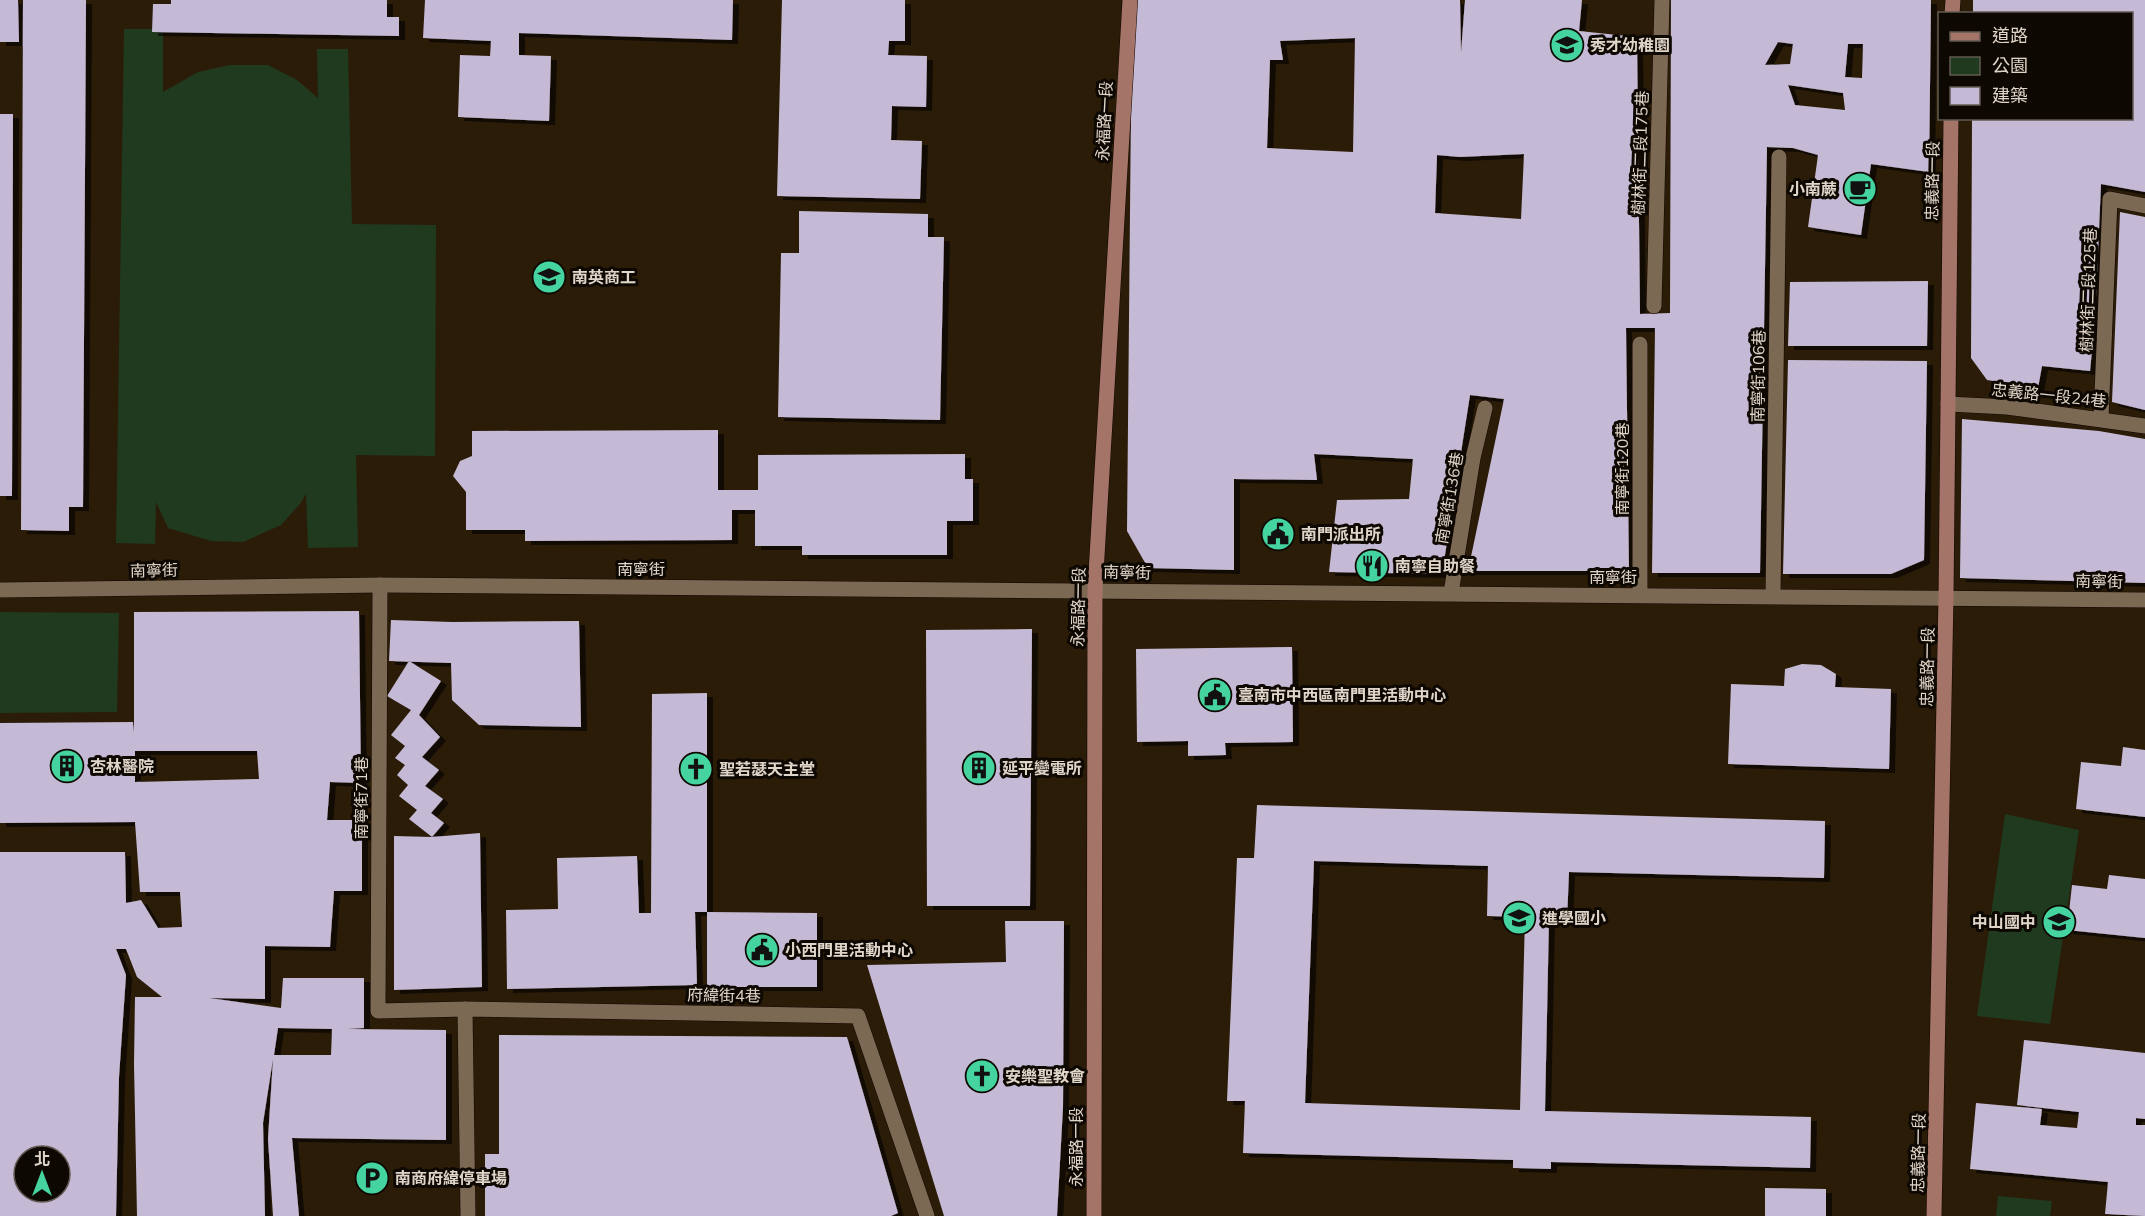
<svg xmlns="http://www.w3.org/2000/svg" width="2145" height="1216" viewBox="0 0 2145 1216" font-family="Mulish,'Noto Sans TC',sans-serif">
<defs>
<filter id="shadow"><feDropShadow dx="6" dy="4" stdDeviation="0" flood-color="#0009"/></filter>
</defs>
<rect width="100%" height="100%" fill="#2b1c08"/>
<path fill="#203a1f" d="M 124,29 L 163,29 L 163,92 L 198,72 L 230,65 L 268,65 L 297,80 L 318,98 L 317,49 L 348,49 L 352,224 L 436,225 L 435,456 L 356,455 L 358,547 L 308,548 L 306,494 L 300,504 L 281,525 L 243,542 L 211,541 L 168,528 L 156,502 L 155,544 L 116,543 Z
M 0,612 L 119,613 L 117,712 L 0,713 Z
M 2005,814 L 2079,830 L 2050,1024 L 1977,1016 Z
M 1998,1196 L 2052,1201 L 2050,1216 L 1996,1216 Z"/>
<path fill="#c5bad5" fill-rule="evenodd" filter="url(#shadow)" d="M 0,0 L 18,0 L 19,42 L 0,42 Z
M 23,0 L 86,0 L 83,507 L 69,507 L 69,531 L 21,530 Z
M 171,0 L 387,0 L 387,17 L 399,17 L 399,36 L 152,32 L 153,4 L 171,4 Z
M 425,0 L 733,0 L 732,40 L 519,33 L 519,55 L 551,56 L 549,121 L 458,117 L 460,55 L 490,56 L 491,41 L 423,38 Z
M 782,0 L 905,0 L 905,41 L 889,41 L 888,55 L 927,56 L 926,107 L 892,106 L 891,140 L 922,141 L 920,199 L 777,196 Z
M 1132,0 L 1460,0 L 1461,53 L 1465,0 L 1582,0 L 1579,31 L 1637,37 L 1640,314 L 1670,313 L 1671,0 L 1931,0 L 1929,172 L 1871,164 L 1861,235 L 1808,227 L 1818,155 L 1793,148 L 1767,147 L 1760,573 L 1652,573 L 1655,328 L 1626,328 L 1629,571 L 1468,571 L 1504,399 L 1470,395 L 1442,574 L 1329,572 L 1337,500 L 1409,499 L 1413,459 L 1314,454 L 1317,480 L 1234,479 L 1234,570 L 1148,568 L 1127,531 ZM 1355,38 L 1353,152 L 1267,148 L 1270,60 L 1283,60 L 1280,41 ZM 1778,42 L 1793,44 L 1790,64 L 1765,65 ZM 1848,44 L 1863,44 L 1862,78 L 1845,77 ZM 1788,85 L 1843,93 L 1845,110 L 1795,105 ZM 1524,154 L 1521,219 L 1435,213 L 1437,155 L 1460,157 Z
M 1973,0 L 2145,0 L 2145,192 L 2101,184 L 2095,319 L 2090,371 L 2042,366 L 2038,388 L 1987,380 L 1971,358 L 1972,118 L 2132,118 L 2132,14 L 1973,14 Z
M 0,114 L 13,114 L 12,496 L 0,496 Z
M 799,211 L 928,214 L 928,237 L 944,237 L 940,420 L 778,417 L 781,253 L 799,253 Z
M 2120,212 L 2145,217 L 2145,410 L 2112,402 Z
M 1928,281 L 1927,346 L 1788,346 L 1790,282 Z
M 1788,360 L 1927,361 L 1924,560 L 1891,574 L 1783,574 Z
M 1962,419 L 2099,431 L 2145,439 L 2145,583 L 1960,578 Z
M 718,430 L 718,490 L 758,490 L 758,455 L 965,454 L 965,479 L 973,479 L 973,521 L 947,521 L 947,555 L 802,555 L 802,546 L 755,546 L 755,510 L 732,510 L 732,540 L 525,541 L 525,530 L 466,530 L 466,492 L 453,476 L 460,461 L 472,456 L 472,431 Z
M 359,611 L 361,783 L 330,782 L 327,820 L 362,820 L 362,891 L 334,891 L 330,947 L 265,946 L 265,999 L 209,998 L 281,1008 L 283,978 L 364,978 L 364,1028 L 347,1029 L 446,1030 L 446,1140 L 292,1138 L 299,1216 L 273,1216 L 268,1139 L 273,1059 L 263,1123 L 265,1216 L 137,1216 L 134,1064 L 135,997 L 162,997 L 137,977 L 126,949 L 116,949 L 126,975 L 119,1077 L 116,1216 L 0,1216 L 0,852 L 125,852 L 126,903 L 141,900 L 158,928 L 182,927 L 180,892 L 140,892 L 135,822 L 0,823 L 0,723 L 133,722 L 134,733 L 134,612 ZM 135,751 L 257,751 L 259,779 L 135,782 ZM 278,1028 L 332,1029 L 331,1055 L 274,1055 ZM 24,1156 L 60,1156 L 60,1192 L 24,1192 Z
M 391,620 L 452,622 L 579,621 L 581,727 L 479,725 L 452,700 L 451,663 L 389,661 Z
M 1032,629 L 1030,906 L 927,906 L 926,630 Z
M 1292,647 L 1293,742 L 1225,743 L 1226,755 L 1188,756 L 1188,741 L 1137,742 L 1136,649 Z
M 409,661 L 441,681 L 419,715 L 440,737 L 422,757 L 439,770 L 425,786 L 443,799 L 431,813 L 444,823 L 432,837 L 480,833 L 482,987 L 394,990 L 394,836 L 432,837 L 409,819 L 417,810 L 399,796 L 408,785 L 397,775 L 405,765 L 395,758 L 405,746 L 391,735 L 411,710 L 387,696 Z
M 1802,664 L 1821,665 L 1836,674 L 1835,687 L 1891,689 L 1889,769 L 1728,764 L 1731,684 L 1784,686 L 1785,669 Z
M 707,693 L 707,912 L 695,912 L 697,985 L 507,989 L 506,910 L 558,909 L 557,858 L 637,856 L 639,913 L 651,913 L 652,694 Z
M 2123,747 L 2145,750 L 2145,817 L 2076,809 L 2081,762 L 2121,766 Z
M 1257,805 L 1825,821 L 1824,878 L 1569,872 L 1567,920 L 1549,919 L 1545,1111 L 1811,1117 L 1810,1168 L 1551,1162 L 1551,1169 L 1513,1168 L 1513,1160 L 1243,1153 L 1245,1101 L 1227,1101 L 1237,858 L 1254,858 ZM 1314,861 L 1488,866 L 1487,916 L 1525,917 L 1520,1110 L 1305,1103 Z
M 2109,875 L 2145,879 L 2145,938 L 2067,930 L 2072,885 L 2107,889 Z
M 707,912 L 817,913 L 817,987 L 707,987 Z
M 1005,921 L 1064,921 L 1063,1107 L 1057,1216 L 944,1216 L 867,965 L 1006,962 Z
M 499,1035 L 847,1037 L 898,1213 L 891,1216 L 485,1216 L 485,1154 L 499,1154 Z
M 2024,1040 L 2145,1053 L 2145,1119 L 2136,1118 L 2136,1125 L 2145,1125 L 2145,1216 L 2105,1214 L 2108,1182 L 1970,1169 L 1976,1103 L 2042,1109 L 2040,1125 L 2077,1128 L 2079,1112 L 2017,1105 Z
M 1765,1188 L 1826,1189 L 1826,1216 L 1765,1216 Z"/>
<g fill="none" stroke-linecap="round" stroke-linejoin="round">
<defs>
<path id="lane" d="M 1654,306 L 1662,0
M 1948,404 L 2007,407 L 2145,426
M 2101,419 L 2110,199 L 2145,206
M 380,585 L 378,1011 L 466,1009 L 858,1016 L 927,1216
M 1451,593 L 1473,458 L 1485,408
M 1640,595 L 1640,344
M 1773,596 L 1779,157
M 465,1009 L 468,1216"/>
<path id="street" d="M 0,590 L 380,585 L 2145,600"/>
<path id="secondary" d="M 1952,14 L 1953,0
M 1094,1216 L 1095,590 L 1130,0
M 1934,1216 L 1946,597 L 1951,118"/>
</defs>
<use href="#lane" stroke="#130600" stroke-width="16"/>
<use href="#street" stroke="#130600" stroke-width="16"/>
<use href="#secondary" stroke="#130600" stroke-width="16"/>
<use href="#lane" stroke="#7c6954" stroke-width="15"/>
<use href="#street" stroke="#7c6954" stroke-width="15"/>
<use href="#secondary" stroke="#a37467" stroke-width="15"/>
</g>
<defs>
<symbol id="school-disc" viewBox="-11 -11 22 22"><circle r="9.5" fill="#45d49f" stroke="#0e0802"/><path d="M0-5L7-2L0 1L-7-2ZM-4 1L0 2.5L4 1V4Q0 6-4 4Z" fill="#111"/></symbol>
<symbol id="cafe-disc" viewBox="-11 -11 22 22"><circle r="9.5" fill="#45d49f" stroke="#0e0802"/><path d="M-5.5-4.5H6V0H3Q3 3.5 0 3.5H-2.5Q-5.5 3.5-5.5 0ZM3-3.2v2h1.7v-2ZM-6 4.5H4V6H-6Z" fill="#111"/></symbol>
<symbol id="university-disc" viewBox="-11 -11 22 22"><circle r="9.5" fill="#45d49f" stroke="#0e0802"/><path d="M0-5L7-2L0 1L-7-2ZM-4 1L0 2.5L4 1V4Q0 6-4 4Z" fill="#111"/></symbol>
<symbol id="civic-disc" viewBox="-11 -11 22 22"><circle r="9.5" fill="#45d49f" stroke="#0e0802"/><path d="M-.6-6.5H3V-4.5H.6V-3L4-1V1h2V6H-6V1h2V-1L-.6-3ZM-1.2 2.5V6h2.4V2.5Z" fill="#111"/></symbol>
<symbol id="restaurant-disc" viewBox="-11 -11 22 22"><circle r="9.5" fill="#45d49f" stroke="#0e0802"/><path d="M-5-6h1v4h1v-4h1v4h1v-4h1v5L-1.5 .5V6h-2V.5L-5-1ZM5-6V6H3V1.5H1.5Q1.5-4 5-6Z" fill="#111"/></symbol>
<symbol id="building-disc" viewBox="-11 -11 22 22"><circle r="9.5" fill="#45d49f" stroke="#0e0802"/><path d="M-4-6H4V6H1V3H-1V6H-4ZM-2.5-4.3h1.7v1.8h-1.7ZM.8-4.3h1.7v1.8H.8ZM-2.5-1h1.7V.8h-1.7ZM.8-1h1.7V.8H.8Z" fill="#111"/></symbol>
<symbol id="church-disc" viewBox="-11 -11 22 22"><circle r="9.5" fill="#45d49f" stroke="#0e0802"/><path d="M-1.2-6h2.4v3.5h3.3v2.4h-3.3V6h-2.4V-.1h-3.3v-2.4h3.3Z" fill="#111"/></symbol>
<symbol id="parking-disc" viewBox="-11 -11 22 22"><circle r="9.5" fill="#45d49f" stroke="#0e0802"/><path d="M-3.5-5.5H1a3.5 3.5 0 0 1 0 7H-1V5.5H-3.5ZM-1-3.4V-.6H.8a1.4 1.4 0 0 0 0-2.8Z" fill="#111"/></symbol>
</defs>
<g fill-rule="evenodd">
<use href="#school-disc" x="1548" y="26" width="38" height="38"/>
<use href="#cafe-disc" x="1841" y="170" width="38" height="38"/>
<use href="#university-disc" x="530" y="258" width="38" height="38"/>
<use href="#civic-disc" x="1259" y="515" width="38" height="38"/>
<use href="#restaurant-disc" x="1353" y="547" width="38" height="38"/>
<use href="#civic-disc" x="1196" y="676" width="38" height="38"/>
<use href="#building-disc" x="48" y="747" width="38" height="38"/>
<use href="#building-disc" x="960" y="749" width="38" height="38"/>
<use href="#church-disc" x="677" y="750" width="38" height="38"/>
<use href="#school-disc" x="1500" y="899" width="38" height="38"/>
<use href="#school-disc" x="2040" y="903" width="38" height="38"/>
<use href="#civic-disc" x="743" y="931" width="38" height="38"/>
<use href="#church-disc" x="963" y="1057" width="38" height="38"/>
<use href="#parking-disc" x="353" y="1159" width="38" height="38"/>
</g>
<g text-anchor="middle" stroke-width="6" stroke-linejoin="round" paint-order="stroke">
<g font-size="16" font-weight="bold" fill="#e0d5c9" stroke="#0e0802" text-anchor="start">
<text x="1590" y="51">秀才幼稚園</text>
<text x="1837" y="195" text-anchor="end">小南蕨</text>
<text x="572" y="283">南英商工</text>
<text x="1301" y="540">南門派出所</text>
<text x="1395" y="572">南寧自助餐</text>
<text x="1238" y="701">臺南市中西區南門里活動中心</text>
<text x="90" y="772">杏林醫院</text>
<text x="1002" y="774">延平變電所</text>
<text x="719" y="775">聖若瑟天主堂</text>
<text x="1542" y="924">進學國小</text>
<text x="2036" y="928" text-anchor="end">中山國中</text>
<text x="785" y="956">小西門里活動中心</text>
<text x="1005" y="1082">安樂聖教會</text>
<text x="395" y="1184">南商府緯停車場</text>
</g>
<g font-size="16" fill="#e0d5c9" stroke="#0e0802">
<text transform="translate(1104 121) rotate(-87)" y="6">永福路一段</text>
<text transform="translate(1640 153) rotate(-88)" y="6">樹林街二段175巷</text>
<text transform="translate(1932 181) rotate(-89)" y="6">忠義路一段</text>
<text transform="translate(2088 290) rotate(-88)" y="6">樹林街二段125巷</text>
<text transform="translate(1758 376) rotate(-89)" y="6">南寧街106巷</text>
<text transform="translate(2049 395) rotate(6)" y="6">忠義路一段24巷</text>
<text transform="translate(1622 469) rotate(-90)" y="6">南寧街120巷</text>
<text transform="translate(1449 498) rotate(-80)" y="6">南寧街136巷</text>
<text x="641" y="575">南寧街</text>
<text transform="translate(154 570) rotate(-1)" y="6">南寧街</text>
<text transform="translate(1127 572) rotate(1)" y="6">南寧街</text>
<text x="1613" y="583">南寧街</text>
<text transform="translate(2099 581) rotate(1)" y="6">南寧街</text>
<text transform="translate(1078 607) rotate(-89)" y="6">永福路一段</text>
<text transform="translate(1927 667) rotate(-89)" y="6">忠義路一段</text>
<text transform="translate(361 798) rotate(-90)" y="6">南寧街71巷</text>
<text transform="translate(724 995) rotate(1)" y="6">府緯街4巷</text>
<text transform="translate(1076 1147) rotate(-90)" y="6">永福路一段</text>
<text transform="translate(1918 1153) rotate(-89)" y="6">忠義路一段</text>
</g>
</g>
<rect x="1938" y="12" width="195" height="108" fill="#0e0802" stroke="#625a52" stroke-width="1.5"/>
<rect x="1950" y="32" width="30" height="9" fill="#a37467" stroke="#625a52" stroke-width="1.5"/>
<text x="1992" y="42" font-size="18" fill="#e0d5c9">道路</text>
<rect x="1950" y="57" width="30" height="18" fill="#203a1f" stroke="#625a52" stroke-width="1.5"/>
<text x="1992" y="72" font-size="18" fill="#e0d5c9">公園</text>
<rect x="1950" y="87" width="30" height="18" fill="#c5bad5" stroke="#625a52" stroke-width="1.5"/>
<text x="1992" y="102" font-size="18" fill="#e0d5c9">建築</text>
<g transform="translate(42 1174)"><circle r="28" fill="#0e0802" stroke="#625a52" stroke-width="1.5"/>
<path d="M0-4.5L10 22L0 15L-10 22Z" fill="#45d49f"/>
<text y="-9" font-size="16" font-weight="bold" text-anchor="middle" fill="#e0d5c9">北</text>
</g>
</svg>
